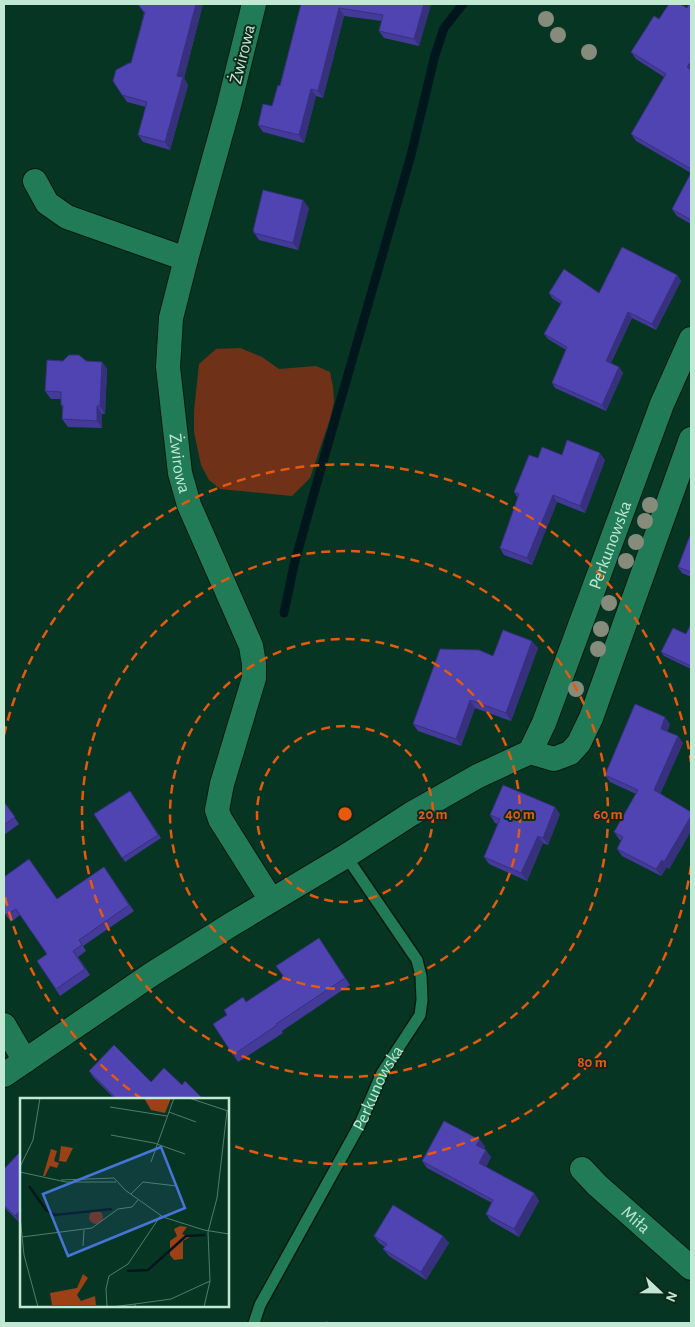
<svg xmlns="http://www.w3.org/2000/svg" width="695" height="1327" viewBox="0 0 695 1327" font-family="'Alegreya Sans',sans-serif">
<rect width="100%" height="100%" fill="#063623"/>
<path fill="#6f3219" d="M 240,348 L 262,357 L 279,369 L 316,366 L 330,372 L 333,387 L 334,402 L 330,419 L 310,478 L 292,496 L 220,489 L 209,480 L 201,465 L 194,432 L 194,411 L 199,364 L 216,349 Z"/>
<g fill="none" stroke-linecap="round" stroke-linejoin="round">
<path stroke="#00161d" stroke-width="9" d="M 284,613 L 294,565 L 314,493 L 411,155 L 435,55 L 444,28 L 463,4"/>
<defs>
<g id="lane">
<path id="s1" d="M 254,1323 L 260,1305 L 360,1124 L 382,1073 L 420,1015 L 422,1000 L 421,976 L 417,960 L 346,856"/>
</g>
<g id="street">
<path id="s2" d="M 254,4 L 229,105 L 186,259 L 171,318 L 168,367 L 180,473 L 189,505 L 251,646 L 254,664 L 254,678 L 222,784 L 217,810 L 220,819 L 271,900"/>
<path d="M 35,181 L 47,203 L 67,217 L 186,259"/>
<path d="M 530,752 L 554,759 L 570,753 L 579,743 L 591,718 L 691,439"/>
<path d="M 4,1025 L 25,1061"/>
<path id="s3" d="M 4,1075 L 152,974 L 232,924 L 346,856 L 411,814 L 478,776 L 530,752 L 544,723 L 662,404 L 691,339"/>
<path id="s4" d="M 582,1169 L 597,1185 L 691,1268"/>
</g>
</defs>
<use href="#lane" stroke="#021b10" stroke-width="14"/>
<use href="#street" stroke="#021b10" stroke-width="26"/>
<use href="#lane" stroke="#227b57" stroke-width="11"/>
<use href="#street" stroke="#227b57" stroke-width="24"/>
</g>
<g fill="#878b7c">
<circle cx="546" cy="19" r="8"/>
<circle cx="558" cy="35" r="8"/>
<circle cx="589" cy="52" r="8"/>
<circle cx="650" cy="505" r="8"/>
<circle cx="645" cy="521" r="8"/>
<circle cx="636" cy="542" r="8"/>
<circle cx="626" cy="561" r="8"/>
<circle cx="609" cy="603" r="8"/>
<circle cx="601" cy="629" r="8"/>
<circle cx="598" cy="649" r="8"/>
<circle cx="576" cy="689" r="8"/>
</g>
<path fill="#443a99" d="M 138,4 L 203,4 L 184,78 L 188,85 L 170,150 L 143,142 L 138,135 L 146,107 L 127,102 L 113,81 L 131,63 L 144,13 Z
M 301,4 L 431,4 L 419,46 L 384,38 L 379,31 L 382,21 L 344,16 L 323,98 L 316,96 L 304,143 L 263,132 L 258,125 L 272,106 L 280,86 Z
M 691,4 L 691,173 L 636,141 L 631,134 L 664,77 L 636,59 L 631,52 L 659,19 L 687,8 Z
M 691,173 L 691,224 L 677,216 L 672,209 Z
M 309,208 L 298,250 L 259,240 L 253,231 Z
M 677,275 L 681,281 L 656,330 L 632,318 L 611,363 L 619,367 L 623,373 L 606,411 L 555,388 L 552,383 L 566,350 L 548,339 L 544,334 L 561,304 L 552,298 L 549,293 L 599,293 Z
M 86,361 L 102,362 L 107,369 L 105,414 L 102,414 L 102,428 L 68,427 L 62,419 L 63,408 L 61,405 L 61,399 L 51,399 L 45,391 Z
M 562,455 L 605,460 L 585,513 L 557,502 L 532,565 L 504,555 L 500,548 L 518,498 L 514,492 Z
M 691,533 L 691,577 L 682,573 L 678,567 Z
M 691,624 L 691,669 L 664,656 L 661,652 L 686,634 Z
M 538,648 L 511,721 L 475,708 L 461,746 L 418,731 L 413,724 L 493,656 Z
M 670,724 L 667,732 L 678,736 L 683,743 L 660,794 L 691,812 L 691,831 L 669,869 L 667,867 L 661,876 L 622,856 L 617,849 L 621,841 L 619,839 L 614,832 L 636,794 L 610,782 L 605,775 Z
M 130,791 L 161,838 L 125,862 L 94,814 Z
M 4,802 L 19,824 L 4,835 Z
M 560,814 L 548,845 L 543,843 L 527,881 L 489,864 L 484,857 L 498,824 L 495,823 L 490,815 Z
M 104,867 L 134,911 L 83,946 L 86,951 L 78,957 L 90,975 L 60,996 L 37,961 L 47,954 L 20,915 L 11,922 L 4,912 L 57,899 Z
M 319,938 L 350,985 L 282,1031 L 283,1033 L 238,1062 L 213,1024 L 284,977 Z
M 89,1071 L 151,1082 L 182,1085 L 204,1100 L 116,1100 L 93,1077 Z
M 480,1140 L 485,1147 L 484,1149 L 491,1157 L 486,1167 L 534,1193 L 539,1201 L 519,1237 L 491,1221 L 486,1214 L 492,1203 L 427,1168 L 422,1161 Z
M 21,1151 L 21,1222 L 20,1223 L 4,1207 L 4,1169 Z
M 374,1236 L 443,1236 L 449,1243 L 426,1280 L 389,1256 L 383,1249 L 385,1247 L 379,1243 Z"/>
<path fill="#37307d" d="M 196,4 L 203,4 L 184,78 L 188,85 L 170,150 L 165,142 L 177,76 Z
M 424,4 L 431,4 L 419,46 L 414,39 Z
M 339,8 L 344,16 L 323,98 L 318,91 Z
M 691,61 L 691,73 L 687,67 Z
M 311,89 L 316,96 L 304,143 L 299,135 Z
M 303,200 L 309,208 L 298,250 L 293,243 Z
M 677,275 L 681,281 L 656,330 L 652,324 Z
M 628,312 L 632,318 L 609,367 L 606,361 Z
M 102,362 L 107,369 L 105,414 L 100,406 Z
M 619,367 L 623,373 L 606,411 L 602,405 Z
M 97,406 L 102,414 L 102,428 L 97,421 Z
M 600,453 L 605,460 L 585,513 L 580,506 Z
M 553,495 L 557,502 L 532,565 L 527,558 Z
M 532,641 L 538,648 L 511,721 L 506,713 Z
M 470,700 L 475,708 L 461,746 L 456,739 Z
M 665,717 L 670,724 L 666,736 L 661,729 Z
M 678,736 L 683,743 L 659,797 L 654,790 Z
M 555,807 L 560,814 L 548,845 L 543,838 Z
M 691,816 L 691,831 L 669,869 L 664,862 Z
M 538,836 L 543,843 L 527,881 L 521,873 Z
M 662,860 L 667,867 L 661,876 L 656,869 Z
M 480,1140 L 485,1147 L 482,1152 L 476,1145 Z
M 486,1150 L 491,1157 L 484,1171 L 479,1163 Z
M 534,1193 L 539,1201 L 519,1237 L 514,1229 Z
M 21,1209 L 21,1222 L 20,1223 L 15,1216 Z
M 443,1236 L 449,1243 L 426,1280 L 421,1272 Z"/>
<path fill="#4f44b2" stroke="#37307d" d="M 138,4 L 196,4 L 177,76 L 183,77 L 165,142 L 138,135 L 147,102 L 122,95 L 113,81 L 116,70 L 129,63 L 131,63 L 145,12 L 143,11 Z
M 301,4 L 424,4 L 414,39 L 379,31 L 383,15 L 339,8 L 318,91 L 311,89 L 299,135 L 258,125 L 263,104 L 272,106 L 278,85 L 280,86 Z
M 669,4 L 680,4 L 687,8 L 689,4 L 691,4 L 691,61 L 687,67 L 691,70 L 691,169 L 631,134 L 666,74 L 631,52 L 654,16 L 659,19 Z
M 691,173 L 691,220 L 672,209 Z
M 263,190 L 303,200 L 293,243 L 254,233 L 254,231 L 253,231 Z
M 622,247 L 677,275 L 652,324 L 628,312 L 606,361 L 619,367 L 602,405 L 552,383 L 567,347 L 544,334 L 562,302 L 549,293 L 564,269 L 599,293 Z
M 69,355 L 79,355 L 86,361 L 102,362 L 100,406 L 97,406 L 97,421 L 62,419 L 63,405 L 61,405 L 61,392 L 45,391 L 47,360 L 63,361 Z
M 567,440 L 600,453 L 580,506 L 553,495 L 527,558 L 500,548 L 519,494 L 514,492 L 529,455 L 538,458 L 542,447 L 562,455 Z
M 691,533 L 691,572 L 678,567 Z
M 691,624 L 691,666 L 661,652 L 673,628 L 686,634 Z
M 503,630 L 532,641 L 506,713 L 470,700 L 456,739 L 413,724 L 440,649 L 479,650 L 493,656 Z
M 635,704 L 665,717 L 661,729 L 678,736 L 654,790 L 691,812 L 691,816 L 664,862 L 662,860 L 656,869 L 617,849 L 623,837 L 614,832 L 638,790 L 605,775 Z
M 503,785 L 555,807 L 543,838 L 538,836 L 521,873 L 484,857 L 500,819 L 490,815 Z
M 130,791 L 158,835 L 122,858 L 94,814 Z
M 4,802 L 15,817 L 4,825 Z
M 29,859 L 57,899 L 104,867 L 129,905 L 79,940 L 82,945 L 73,951 L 85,969 L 56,989 L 37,961 L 47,954 L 16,909 L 6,915 L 4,912 L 4,877 Z
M 319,938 L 345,978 L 276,1024 L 277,1025 L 233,1055 L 213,1024 L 227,1015 L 224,1010 L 243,997 L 246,1002 L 284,977 L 276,966 Z
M 114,1045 L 151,1082 L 164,1068 L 182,1085 L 185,1081 L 204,1100 L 118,1100 L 89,1071 Z
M 444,1121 L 480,1140 L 476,1145 L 486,1150 L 479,1163 L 534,1193 L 514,1229 L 486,1214 L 493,1200 L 422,1161 Z
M 21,1151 L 21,1209 L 15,1216 L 4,1205 L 4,1169 Z
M 393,1205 L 443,1236 L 421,1272 L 383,1249 L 387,1244 L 374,1236 Z
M 326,1321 L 330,1323 L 324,1323 Z"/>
<g fill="none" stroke="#e8590c" stroke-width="2.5" stroke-dasharray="9 6">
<circle cx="345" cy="814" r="88"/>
<circle cx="345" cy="814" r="175"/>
<circle cx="345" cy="814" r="263"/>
<path d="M691 866A350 350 0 0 1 228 1144M142 1099A350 350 0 0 1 4 893M4 735A350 350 0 0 1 691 762"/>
</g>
<g text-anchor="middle" stroke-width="4" stroke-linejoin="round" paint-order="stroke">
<g font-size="18" fill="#c0e8d3" stroke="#0f291d">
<text transform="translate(242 54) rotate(-76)" y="6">Żwirowa</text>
<text dy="6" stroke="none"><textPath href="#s2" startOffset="471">Żwirowa</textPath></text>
<text dy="6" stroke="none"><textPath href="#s3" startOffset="840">Perkunowska</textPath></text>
<text dy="6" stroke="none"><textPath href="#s1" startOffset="266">Perkunowska</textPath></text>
<text dy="6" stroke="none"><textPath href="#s4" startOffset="74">Miła</textPath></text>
</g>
</g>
<g transform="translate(20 1098)">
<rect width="209" height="209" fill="#063623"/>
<path d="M69 119a7 7 0 1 1 14 0a7 7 0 1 1-14 0Z" fill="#6f3219"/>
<path d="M 124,0 L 151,0 L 145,15 L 131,12 ZM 41,48 L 53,50 L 46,64 L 39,63 ZM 31,51 L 37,53 L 34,63 L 39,65 L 37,70 L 30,68 L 25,78 L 23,78 ZM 160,128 L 167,129 L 162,136 L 170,139 L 163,143 L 163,161 L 154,162 L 150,157 L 150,143 L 157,138 L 154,131 ZM 63,176 L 68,180 L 57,197 L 61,203 L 75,198 L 76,207 L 32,207 L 30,195 L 57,190 Z" fill="#9c4015"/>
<path fill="none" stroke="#00161d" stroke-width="2.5" d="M 9,88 L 26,112 L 35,117 L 92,111M 107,173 L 128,172 L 166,138 L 185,137"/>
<path fill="none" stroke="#507d69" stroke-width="1" d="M 169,0 L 208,13M 90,9 L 147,18M 149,14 L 176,24M 91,37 L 134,45 L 165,56M 131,64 L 154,0M 0,69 L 13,42 L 20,0M 0,74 L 46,84 L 96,84M 41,82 L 94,80 L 105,92 L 143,119 L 184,132 L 209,136M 111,96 L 123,84 L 157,88M 0,118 L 4,157 L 18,209M 2,139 L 72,130 L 98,111 L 112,109 L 118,102M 63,148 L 64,132M 87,209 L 86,191 L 89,178 L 108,166 L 141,117M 91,209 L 115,206M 115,209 L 115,206 L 151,201 L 190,183M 184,209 L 190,183 L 188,134 L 197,100 L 207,13"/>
<path fill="#4674d7" fill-opacity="0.15" stroke="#4674d7" stroke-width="2.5" d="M 141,49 L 165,110 L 48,158 L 23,96 Z"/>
<rect width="209" height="209" fill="none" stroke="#c0e8d3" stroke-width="2.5"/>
</g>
<circle cx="345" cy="814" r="8" fill="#e8590c" stroke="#0f291d" stroke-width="2.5"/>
<g font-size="15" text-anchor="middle" font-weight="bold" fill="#e8590c" stroke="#0f291d" stroke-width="4" stroke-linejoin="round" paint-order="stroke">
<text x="433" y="819">20 m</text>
<text x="520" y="819">40 m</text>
<text x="608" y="819">60 m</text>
<text x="592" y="1067">80 m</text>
</g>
<rect width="695" height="1327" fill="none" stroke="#c0e8d3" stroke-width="10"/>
<g transform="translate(660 1292) rotate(112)" stroke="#0f291d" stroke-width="4" paint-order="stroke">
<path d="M0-4L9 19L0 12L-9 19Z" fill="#c0e8d3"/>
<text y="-8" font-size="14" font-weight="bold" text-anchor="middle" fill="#c0e8d3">N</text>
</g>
</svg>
